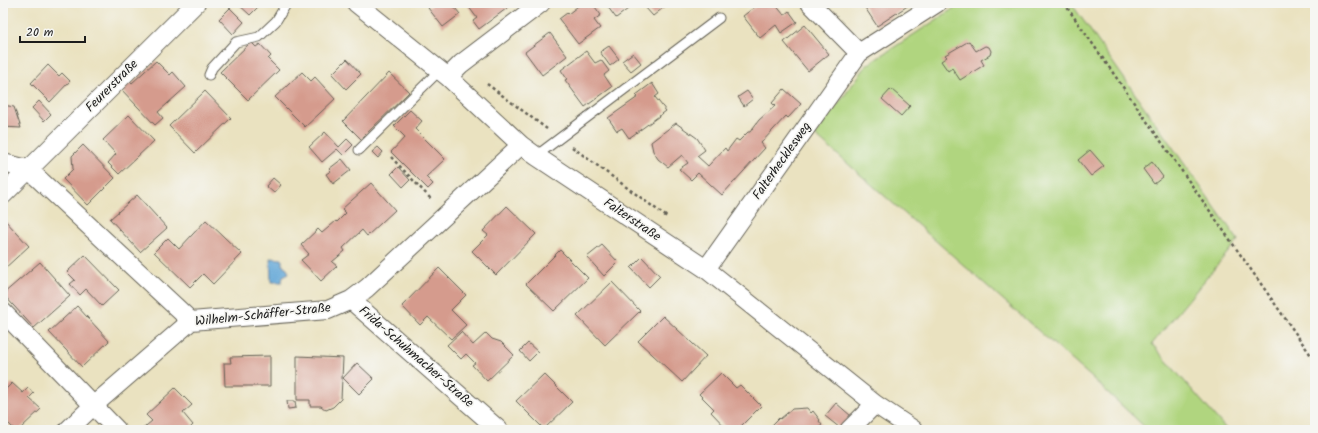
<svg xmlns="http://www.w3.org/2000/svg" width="1318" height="433" font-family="Kalam,sans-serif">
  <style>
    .green { fill: #b0d57f; stroke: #66784e }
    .water { fill: #61a6d7; stroke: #3e617a }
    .building { fill: #d59b8d }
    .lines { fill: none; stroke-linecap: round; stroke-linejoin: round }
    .service-casing { stroke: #646155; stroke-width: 11 }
    .minor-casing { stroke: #646155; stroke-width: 20 }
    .path { stroke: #646155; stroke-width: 2.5; stroke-dasharray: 3 3; stroke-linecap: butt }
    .service { stroke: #fff; stroke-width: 9 }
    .minor { stroke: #fff; stroke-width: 18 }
    .labels { text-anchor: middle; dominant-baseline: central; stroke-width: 3.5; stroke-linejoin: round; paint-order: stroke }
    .street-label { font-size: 13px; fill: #1c1c1c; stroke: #f6f6f2 }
  </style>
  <rect width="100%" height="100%" fill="#f6f6f2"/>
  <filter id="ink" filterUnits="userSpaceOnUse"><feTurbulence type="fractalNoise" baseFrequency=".025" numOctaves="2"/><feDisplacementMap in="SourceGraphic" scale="8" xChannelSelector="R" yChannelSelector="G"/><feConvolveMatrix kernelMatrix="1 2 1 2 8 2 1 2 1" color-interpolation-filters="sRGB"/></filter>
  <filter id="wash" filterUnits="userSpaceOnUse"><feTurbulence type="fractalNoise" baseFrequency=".012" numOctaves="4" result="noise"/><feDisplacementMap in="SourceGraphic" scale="16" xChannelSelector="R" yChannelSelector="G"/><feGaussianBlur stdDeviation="0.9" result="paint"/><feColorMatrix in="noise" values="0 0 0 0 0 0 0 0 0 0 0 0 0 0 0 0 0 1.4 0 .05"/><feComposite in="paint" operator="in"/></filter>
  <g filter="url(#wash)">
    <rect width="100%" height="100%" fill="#eae2c0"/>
    <path class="green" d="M962,3H1071L1238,240L1152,344L1227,430H1148L1090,376L815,135L867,65Z"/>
    <path class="water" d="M270,258L282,259V265L286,267L289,273L283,276L282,282H271Z"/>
    <g id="blocks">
      <path class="building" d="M237,3H262L250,15Z
        M435,3H451L460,14L443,27L428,8Z
        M471,3H514L479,29L473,21L477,18L468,6Z
        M582,3H592L601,15L594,20L600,28L578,44L559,19L567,13L568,14Z
        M605,3H636L616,18Z
        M650,3H667L668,4L653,16L645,7Z
        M760,3H774L784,15L789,11L797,22L781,33L776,25L760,38L743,16Z
        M862,3H912L877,26Z
        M230,8L244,22L233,34L219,19Z
        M805,25L829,54L808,71L784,42Z
        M550,33L567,56L542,75L525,52Z
        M969,41L976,51L985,46L989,47L991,51L990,55L981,60L984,65L960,80L952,68L948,71L941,61L947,57L945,55Z
        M251,42L256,47L260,44L271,56L268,59L279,70L248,100L220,72Z
        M609,46L619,59L610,66L600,52Z
        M586,51L595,63L601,60L609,71L604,75L612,87L585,107L565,80L567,79L561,70Z
        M633,53L641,63L631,71L622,61Z
        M347,59L361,74L346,89L332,74Z
        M156,61L170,75L173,72L186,87L158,112L163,118L155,125L120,88L129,80L132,83Z
        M48,65L59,76L62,73L70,81L50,102L31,83Z
        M302,72L311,81L315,77L335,99L305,127L275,97Z
        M389,73L409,92L361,139L343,121Z
        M652,83L659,94L655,97L666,111L629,138L622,128L617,131L608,118L638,97L636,95Z
        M784,89L801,104L788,118L786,116L761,143L765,148L722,195L698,173L691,180L679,169L688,163L682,155L668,167L658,159L653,151L651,142L676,123L697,138L705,150L697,156L708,166L725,148L727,151L736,139L739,141L748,132H750L759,120L775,106L772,103Z
        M891,89L910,106L901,116L882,99Z
        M205,91L231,118L195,153L169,126Z
        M747,91L753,99L744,106L738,97Z
        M39,101L51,114L44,121L32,108Z
        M3,105L14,107L21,128L3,127Z
        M410,110L422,121L415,129L445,159L426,177L433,184L428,189L391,152L405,137L394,126Z
        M129,115L154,141L119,174L108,163L116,154L103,140Z
        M325,132L339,147L347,139L353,145L343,155L337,149L322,162L309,147Z
        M83,145L115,178L88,205L63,179L73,169L72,156Z
        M378,147L383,152L378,158L372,152Z
        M1090,150L1104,166L1091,176L1078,160Z
        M342,159L351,170L333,184L326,174L331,171L329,169Z
        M1152,162L1163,177L1154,184L1143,169Z
        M398,167L410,180L403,187L391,174Z
        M273,178L281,185L274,193L266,186Z
        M371,183L395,210L367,236L362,230L343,248L345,251L332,262L337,266L321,281L301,260L309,254L301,245L318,229L322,233L336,221L337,222L346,213L342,209Z
        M137,195L167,228L140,252L110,219Z
        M507,206L536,234L496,275L472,251L488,235L483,231Z
        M3,218L29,246L3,270Z
        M206,220L242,254L213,284L203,274L190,287L154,252L168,238L179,249Z
        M602,245L618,262L604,276L587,257Z
        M560,250L588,278L554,311L526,284Z
        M85,255L119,290L102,306L86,289L80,295L70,284L75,280L67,272Z
        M642,257L660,276L649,287L631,268Z
        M40,262L70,296L34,328L3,294Z
        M439,268L466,295L451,310L466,325L451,339L428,317L420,325L402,306Z
        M612,282L640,311L605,345L577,316Z
        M77,306L109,341L82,367L49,332Z
        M663,316L706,356L682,382L638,341Z
        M461,332L473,345L486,333L492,339L501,342L514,355L487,381L472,365L475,363L466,354L461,359L447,345Z
        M528,343L538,352L529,361L520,351Z
        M270,356V386H225L224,363H231L230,357Z
        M297,356L343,358L341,399L333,407L326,410L321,406H310V400H297Z
        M357,363L374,379L359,394L343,378Z
        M721,373L736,388L740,385L761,406L737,430H728L711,412L714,409L699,394Z
        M544,374L572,402L544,429L516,401Z
        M12,383L23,393L28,388L34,393L29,398L41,409L19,430H15L3,418V392Z
        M175,388L192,405L183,413L193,425L188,430H141L152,421L146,415Z
        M287,401H295L296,408L288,409Z
        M836,403L851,416L840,428L825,416Z
        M807,408L811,413L813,411L820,420L819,421L822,425L816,430H767L779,418L780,419L792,409Z"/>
    </g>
  </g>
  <g filter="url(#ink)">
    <use href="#blocks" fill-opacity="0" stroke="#646155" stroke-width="1"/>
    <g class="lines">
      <g class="service-casing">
        <path id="service" d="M209,75L212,68L236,42L259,37L276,21L287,3
          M359,150L439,71
          M536,156L719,18"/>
      </g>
      <g class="minor-casing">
        <path id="minor" d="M356,3L448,77L521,145L536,156L706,269L875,404L914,430
          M810,3L859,53
          M448,77L461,64L541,3
          M3,163L28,169L191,321
          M3,195L196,3
          M706,269L859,53L937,3
          M351,300L499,430
          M3,312L117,430
          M68,430L94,405L191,321L328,310L351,300L367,288L521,145
          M849,430L875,404"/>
      </g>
      <path class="path" d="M1064,3L1315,361
        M487,84L547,129
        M572,147L667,217
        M391,157L432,200"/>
      <use href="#service" class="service"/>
      <use href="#minor" class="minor"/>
    </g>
  </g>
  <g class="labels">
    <g class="street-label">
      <text transform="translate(112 86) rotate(-45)">Feurerstraße</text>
      <text transform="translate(782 161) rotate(-55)">Falterhecklesweg</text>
      <text transform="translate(632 220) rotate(34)">Falterstraße</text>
      <text transform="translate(263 315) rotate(-6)">Wilhelm-Schäffer-Straße</text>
      <text transform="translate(416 357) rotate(41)">Frida-Schuhmacher-Straße</text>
    </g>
  </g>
  <rect width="1318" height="433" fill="none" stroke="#f6f6f2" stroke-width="16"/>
  <path d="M20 36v6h65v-6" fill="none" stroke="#1c1c1c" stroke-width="2"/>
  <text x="26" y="36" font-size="12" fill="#1c1c1c" stroke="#f6f6f2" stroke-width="3" paint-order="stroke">20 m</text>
</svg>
